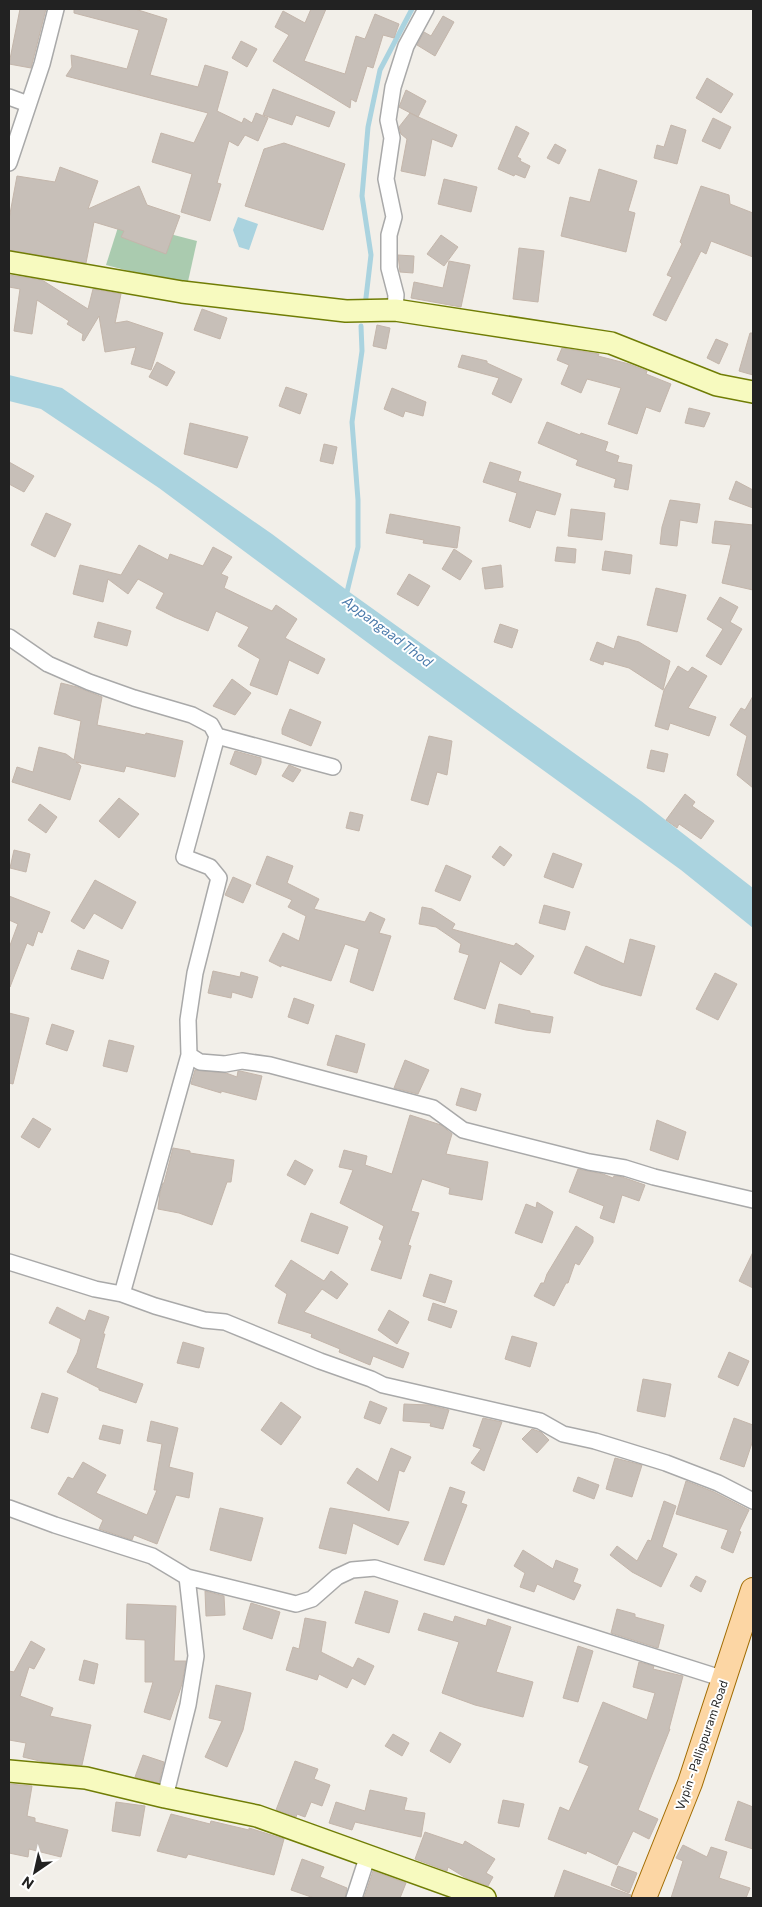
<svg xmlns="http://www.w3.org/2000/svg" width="762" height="1907" font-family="Commissioner,sans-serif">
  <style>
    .cemetery { fill: #aacbaf }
    .water { fill: #aad3df }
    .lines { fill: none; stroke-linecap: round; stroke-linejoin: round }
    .stream { stroke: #aad3df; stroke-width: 5 }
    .building { fill: #c7bfb8; stroke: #c4b6ab }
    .street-casing { stroke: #a9a9a9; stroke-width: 18 }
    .secondary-casing { stroke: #707d05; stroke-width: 24 }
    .primary-casing { stroke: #a06b00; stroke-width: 26 }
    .street { stroke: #fff; stroke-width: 15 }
    .secondary { stroke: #f7fabf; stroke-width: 21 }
    .primary { stroke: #fcd6a4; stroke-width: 24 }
    .labels { text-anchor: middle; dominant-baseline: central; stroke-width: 4; stroke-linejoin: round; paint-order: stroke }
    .street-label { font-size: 12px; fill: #222; stroke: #fff }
    .water-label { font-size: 14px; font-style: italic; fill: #4a7aab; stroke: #fff }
  </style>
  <rect width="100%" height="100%" fill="#f2efe9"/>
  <path class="cemetery" d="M120,221L197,241L187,286L106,265Z"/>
  <path class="water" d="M238,217L258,224L249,250L239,247L233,230Z
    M9,375L62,388L272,534L348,591L641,801L753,888V928L681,870L391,660L159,488L41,409L9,401Z"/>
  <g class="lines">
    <path class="stream" d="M365,306L371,255L362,196L368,127L380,70L412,9
      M346,596L358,547V500L352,422L362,351L361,326"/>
  </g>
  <path class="building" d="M20,9H46L31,68L9,64Z
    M74,9H135L167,19L150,75L198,87L205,65L228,72L217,111L242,123L244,118L252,123L256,113L268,118L258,141L245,135L238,146L229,141L217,183L221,184L210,221L181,212L192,174L152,162L161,133L194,143L208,113L66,76L72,67L71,55L127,69L139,30L74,13Z
    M311,9H326L304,61L345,74L356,36L365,39L375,14L399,24L394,38L383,35L373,68L367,66L356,102L351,99L350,108L273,61L289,35L275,27L283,11L305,23Z
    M443,16L454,22L435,56L417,45L424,32L431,36Z
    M241,41L257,49L247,67L232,58Z
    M707,78L733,94L721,113L696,98Z
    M273,89L335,112L329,127L296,115L292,125L263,115Z
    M406,90L426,101L418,117L399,107Z
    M410,113L457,135L452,147L432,139L425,176L401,171L407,139L401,134L399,127Z
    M713,118L731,127L720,149L702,141Z
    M671,125L686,130L677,164L654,158L657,145L664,147Z
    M516,126L529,133L517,157L521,159L520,161L530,166L525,178L515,174L514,176L498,169Z
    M284,143L345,164L323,230L245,206L264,149Z
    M555,144L566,150L559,164L547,158Z
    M60,167L98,181L88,209L139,186L147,205L180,216L166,254L121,237L124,231L94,222L86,263L9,250V219L17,176L55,182Z
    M599,169L637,181L628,211L635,213L626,252L561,236L570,197L590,202Z
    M444,179L477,187L471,212L438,204Z
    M701,186L729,195L730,204L753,213V257L711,241L706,254L701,251L666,321L653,315L672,277L667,275L682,244L680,242Z
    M441,235L458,247L444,266L427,254Z
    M519,248L544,251L538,302L513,299Z
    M398,255L414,256L413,273L400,272Z
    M449,261L470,265L461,307L411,298L414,282L443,288Z
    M9,275L42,280L88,309L93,289L121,294L115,323L127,321L163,333L151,370L131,364L136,347L105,352L99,316L84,341L82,340L83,334L67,324L69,321L37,300L32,334L14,331L20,289L9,287Z
    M202,309L227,318L220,339L194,330Z
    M377,325L390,328L386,349L373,346Z
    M750,333H753V375L739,371Z
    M716,339L728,344L719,364L707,358Z
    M562,348L599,354L598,356L629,364L647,371L646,374L671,384L660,412L646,407L637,434L608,424L621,388L587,379L581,393L561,384L569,365L557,360Z
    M462,355L487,361V363L522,379L511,403L492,394L499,378L458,367Z
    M157,362L175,372L167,386L149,377Z
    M286,387L307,394L300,414L279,406Z
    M392,388L426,402L423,416L405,411L403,417L384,409Z
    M689,408L710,413L704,427L685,423Z
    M547,422L580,435L581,433L608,442L605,451L619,456L617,462L632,465L628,490L614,487L616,479L576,465L578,460L538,443Z
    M190,423L248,437L237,468L184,454Z
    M324,444L337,447L333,464L320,461Z
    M9,462L34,476L24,492L9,484Z
    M490,462L521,472L518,481L561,494L555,515L536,510L530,528L509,521L517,493L483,482Z
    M736,481L753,490V508L729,499Z
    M670,500L700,504L697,523L680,520L677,546L660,544L662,527Z
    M571,509L605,513L602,540L568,536Z
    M46,513L71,524L55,557L31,545Z
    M390,514L460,527L457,548L423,543L424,540L386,533Z
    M715,521L753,525V590L722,583L731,545L712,543Z
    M139,545L168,560L170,554L203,566L213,547L232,557L221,574L228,577L224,588L272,611L276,605L297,619L285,638L325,659L318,674L289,660L277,695L250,685L260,659L238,646L249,627L216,611L208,631L174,617L156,608L164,593L138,579L128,594L108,579L103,602L73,594L80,565L121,575Z
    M557,547L576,549L575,563L555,561Z
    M454,549L472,561L460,580L442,569Z
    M605,551L632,555L630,574L602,570Z
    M501,565L503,587L485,589L482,568Z
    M409,574L430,586L418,606L397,594Z
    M656,588L686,595L677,632L647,625Z
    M720,597L738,607L730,622L742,629L721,665L706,656L723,629L707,619Z
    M98,622L131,631L127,646L94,637Z
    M500,624L518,630L512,648L494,642Z
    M618,636L639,642L670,661L663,690L629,668L604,661L603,665L590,660L597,642L614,649Z
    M678,666L688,672L692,667L707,676L688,708L716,717L709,736L670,723L668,730L655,726L664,690Z
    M232,679L251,693L235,715L213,706Z
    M61,683L77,687L102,697L97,725L145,735L146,733L183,741L175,777L126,766L124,772L76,762L81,766L70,800L12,782L17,767L33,772L39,747L66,754L74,760L81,721L54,714Z
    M753,696V788L737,775L747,736L730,725L741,708L745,710Z
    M290,709L321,722L311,746L282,734V729Z
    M429,736L452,741L447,775L437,772L428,805L411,800Z
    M651,750L668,754L664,772L647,768Z
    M235,751L261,758V763L256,775L230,764Z
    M289,765L301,770L293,782L282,776Z
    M685,794L695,802L692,806L714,821L701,839L679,824L677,828L666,820Z
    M119,798L139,814L119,838L99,821Z
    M40,804L57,817L46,833L28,820Z
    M350,812L363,815L359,831L346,828Z
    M500,846L512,855L504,866L492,857Z
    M14,850L30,854L26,872L10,868Z
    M553,853L582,864L573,888L544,877Z
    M267,856L293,866L287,883L319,899L314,909L365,922L370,912L385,919L379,933L391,936L373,991L350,982L359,949L345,944L331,981L281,965V967L269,961L283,933L299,941L306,916L288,907L292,900L256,884Z
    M446,865L471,876L460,901L435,891Z
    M233,877L251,885L243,903L225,895Z
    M95,880L136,902L122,929L94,913L84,929L71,921Z
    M9,896L50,912L42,933L38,931L33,946L27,943L10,987L9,948L18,924L9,920Z
    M544,905L570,912L565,930L539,923Z
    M422,907L432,909L455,924L452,929L514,946L516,943L534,956L521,975L500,961L485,1009L454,999L469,955L459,952L461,944L436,927L419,924Z
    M630,939L655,946L641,996L601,985L574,973L586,946L624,964Z
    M78,950L109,961L103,979L71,969Z
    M213,971L240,977L241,972L258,977L252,998L232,992L231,998L208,993Z
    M715,973L737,984L718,1020L696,1009Z
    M294,998L314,1005L308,1024L288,1017Z
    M499,1004L530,1011V1013L553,1017L550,1033L526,1030L495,1023Z
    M9,1013L29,1018L13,1084L9,1083Z
    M52,1024L74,1031L67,1051L46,1044Z
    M336,1035L365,1044L357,1073L327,1065Z
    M109,1040L134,1046L127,1072L103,1066Z
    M405,1060L429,1070L418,1094L394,1088Z
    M195,1070L226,1073L237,1077L238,1071H240L262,1076L256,1100L221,1091V1093L191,1084Z
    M461,1088L481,1094L476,1111L456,1105Z
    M410,1115L441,1125L452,1134L446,1154L488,1162L482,1200L449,1194L450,1188L422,1179L411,1211L419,1213L408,1245L411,1246L401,1279L371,1270L382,1241L379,1239L384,1226L340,1203L353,1170L339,1167L344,1150L367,1156L365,1165L392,1174Z
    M33,1118L51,1129L39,1148L21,1137Z
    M657,1120L686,1132L678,1160L650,1150Z
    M173,1148L190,1151V1153L234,1160L231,1182H227L212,1225L179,1213L158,1209L160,1192L163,1183H164Z
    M295,1160L313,1170L305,1185L287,1175Z
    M578,1169L603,1174L613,1178L614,1176H619L645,1185L639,1201L622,1195L614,1223L600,1218L604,1206L569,1192Z
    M537,1202L553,1212L542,1243L515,1233L526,1204L536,1208Z
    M311,1213L348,1227L338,1254L301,1241Z
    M576,1226L593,1237V1242L579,1265L575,1263L568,1283H566L554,1306L534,1296L541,1283H544L547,1274Z
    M753,1252V1288L739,1281Z
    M291,1260L324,1281L331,1271L348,1284L337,1299L322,1289L304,1312L409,1353L403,1368L373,1356L370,1365L339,1352L340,1349L311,1337L312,1334L278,1323L287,1294L275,1286Z
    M430,1274L452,1281L445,1303L423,1296Z
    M433,1303L457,1311L451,1328L428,1320Z
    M57,1307L85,1321L89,1310L109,1317L103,1334H105L96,1368L143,1384L136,1403L99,1390V1388L67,1372L77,1353L81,1339L49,1323Z
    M389,1310L409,1322L397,1344L378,1330Z
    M512,1336L537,1343L530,1367L505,1359Z
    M183,1342L204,1348L199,1368L177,1363Z
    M729,1352L749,1361L738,1386L718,1377Z
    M643,1379L671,1384L665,1417L637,1411Z
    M42,1393L58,1398L48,1433L31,1428Z
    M370,1401L387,1408L380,1424L364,1418Z
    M281,1402L301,1417L281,1445L261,1430Z
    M404,1404L429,1405L449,1410L443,1429L430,1426L431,1423L403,1421Z
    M483,1418L502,1422L484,1471L471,1463L481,1449L473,1446Z
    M734,1418L753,1425V1440L744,1467L720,1459Z
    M151,1421L178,1428L169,1467L193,1473L189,1498L176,1495L157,1544L134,1535L132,1540L99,1529L103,1520L58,1494L68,1477L73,1479L83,1462L106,1475L96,1493L147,1515L157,1490H154L162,1444L147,1441Z
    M103,1425L123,1430L120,1444L99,1439Z
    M532,1429L541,1432L549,1440L537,1453L522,1439Z
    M391,1448L411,1457L404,1472L399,1470L389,1511L347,1483L357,1468L378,1482Z
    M615,1458L642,1465L632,1497L606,1489Z
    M578,1477L599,1485L594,1499L573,1491Z
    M686,1481L714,1492L749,1510L739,1531L741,1532L733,1553L721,1548L728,1530L676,1514Z
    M450,1487L465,1492L461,1503L467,1505L444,1565L424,1560Z
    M664,1501L676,1506L662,1547L677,1554L661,1587L632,1572L610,1555L617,1546L637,1561L648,1540L651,1541Z
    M220,1508L263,1518L251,1561L210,1550Z
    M330,1508H331L409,1522L398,1545L353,1523L346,1554L319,1548Z
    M523,1550L553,1569L556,1560L578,1569L573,1582L581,1585L574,1600L537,1584L534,1592L520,1587L525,1573L514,1566Z
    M696,1576L706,1581L701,1592L690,1586Z
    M205,1591L224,1596L225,1615L206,1616Z
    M365,1591L398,1601L389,1633L355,1623Z
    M251,1603L280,1612L272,1639L243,1629Z
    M127,1604L176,1606L174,1661H186L182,1684L170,1720L144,1712L153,1682H145V1640L126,1639Z
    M617,1609L635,1614V1617L664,1625L658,1648L611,1633Z
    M424,1613L453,1622L455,1616L486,1626L488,1619L511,1627L496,1672L533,1682L523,1717L475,1705L442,1693L459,1642L418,1630Z
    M305,1618L326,1622L321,1652L353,1668L358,1658L374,1666L365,1685L352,1678L347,1688L319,1674L317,1680L286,1670L293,1647L299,1649Z
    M31,1641L45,1649L34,1669L29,1667L20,1696L53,1708L50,1716L91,1725L82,1765L44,1762L23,1757L26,1743L9,1740V1671L14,1672Z
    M578,1646L593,1651L578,1702L563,1698Z
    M84,1660L98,1664L94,1684L79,1680Z
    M639,1662L654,1666L653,1669L683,1676L669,1729H670L638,1810L658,1819L649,1839L633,1831L617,1865L587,1851L586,1854L548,1839L560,1807L569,1811L589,1766L579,1762L603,1702L647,1720L655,1693L633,1687Z
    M216,1685L251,1693L243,1730L227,1767L205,1757L222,1721L209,1718Z
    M440,1732L461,1744L450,1763L430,1751Z
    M393,1734L409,1743L402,1756L385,1746Z
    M143,1755L164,1762L159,1783L135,1777Z
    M295,1761L318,1769L314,1779L330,1785L322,1806L311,1802L305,1817L297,1814L296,1817L276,1810Z
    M9,1784L32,1786L27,1816L35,1818V1822L68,1830L61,1857L29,1849L28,1857L9,1853Z
    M370,1790L407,1798L404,1810L425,1813L421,1837L355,1822L352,1830L329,1823L336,1802L365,1811Z
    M503,1800L524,1804L519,1827L498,1823Z
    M738,1801L753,1807V1849L725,1840Z
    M116,1802L145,1806L140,1836L112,1831Z
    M171,1814L210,1824L211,1821L249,1830V1828L284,1839L274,1875L188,1854L186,1858L157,1851Z
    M425,1832L463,1845L465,1841L495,1859L486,1873L493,1877L488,1886L466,1878L448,1867L447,1871L415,1859Z
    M683,1845L707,1857L711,1847L727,1852L719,1878L750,1888L746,1898H671L683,1861L676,1858Z
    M302,1859L324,1867L320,1877L347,1888L345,1898H314L291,1890Z
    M618,1866L637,1873L629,1893L611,1885Z
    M564,1870L631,1895V1898H554Z
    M373,1871L406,1883L400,1898H364Z"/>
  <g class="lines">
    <g class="street-casing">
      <path id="street" d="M9,97L28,104
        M9,163L42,64L56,9
        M395,310L396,295L389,268V235L394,217L386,179L392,138L388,120L393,87L406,46L426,9
        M9,637L48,664L89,682L134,698L192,715L211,725L217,736L184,857L210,867L219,878L195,973L188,1020L189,1055L200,1062L225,1064L242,1061L270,1065L433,1108L463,1130L589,1162L625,1168L654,1177L753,1200
        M217,736L333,767
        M9,1262L95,1289L122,1294L155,1306L204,1320L225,1322L320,1361L371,1379L383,1385L540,1421L563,1434L595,1441L666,1463L718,1483L753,1501
        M122,1294L189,1055
        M9,1508L55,1525L152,1556L187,1577L296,1604L312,1599L337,1577L352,1570L375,1568L724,1679
        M165,1797L188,1705L196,1656L187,1577
        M354,1898L368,1855"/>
    </g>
    <g class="secondary-casing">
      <path id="secondary" d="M9,262L182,292L346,311L395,310L611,343L717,385L753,392
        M9,1771L86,1778L165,1797L257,1816L485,1898"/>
    </g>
    <g class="primary-casing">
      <path id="primary" d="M644,1898L690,1783L753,1590"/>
    </g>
    <use href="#street" class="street"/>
    <use href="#secondary" class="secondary"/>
    <use href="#primary" class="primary"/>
  </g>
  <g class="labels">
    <g class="street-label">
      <text transform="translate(701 1745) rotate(-71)">Vypin - Pallippuram Road</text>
    </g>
    <g class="water-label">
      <text transform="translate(388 631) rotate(37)">Appangaad Thod</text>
    </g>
  </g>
  <rect width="762" height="1907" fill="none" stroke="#222222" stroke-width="20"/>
  <g transform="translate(35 1872) rotate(214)" stroke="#ffffff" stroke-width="4" paint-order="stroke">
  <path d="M0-4L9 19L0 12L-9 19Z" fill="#222222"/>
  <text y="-8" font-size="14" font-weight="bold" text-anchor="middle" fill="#222222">N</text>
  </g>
</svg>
